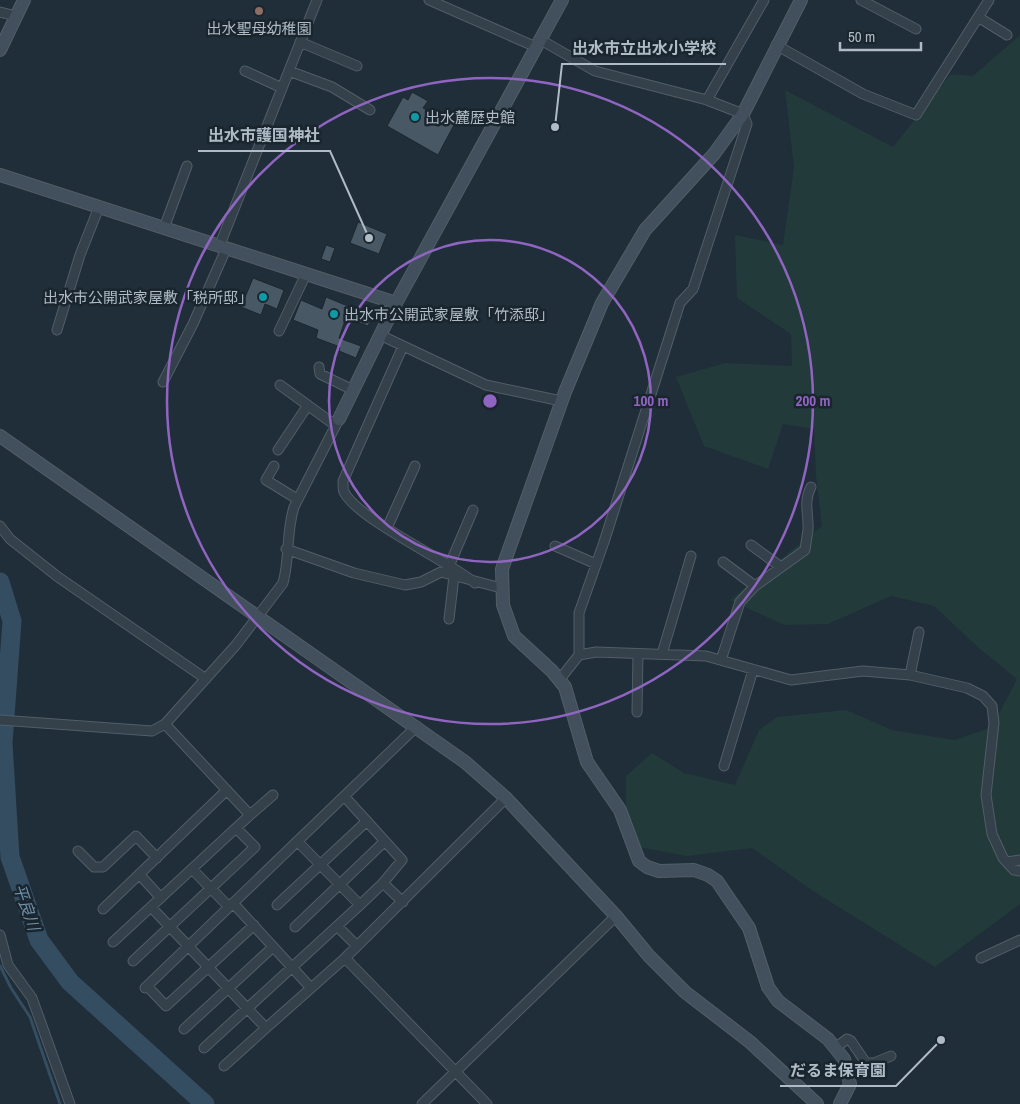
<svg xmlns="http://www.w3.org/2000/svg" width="1020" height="1104" font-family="'Archivo Narrow','Noto Sans JP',sans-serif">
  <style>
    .green { fill: #223a3a }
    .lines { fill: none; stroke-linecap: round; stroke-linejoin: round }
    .stream { stroke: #344d61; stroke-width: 3 }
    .river { stroke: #344d61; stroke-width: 19 }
    .building { fill: #485965; stroke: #1c2730 }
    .street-casing { stroke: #525e67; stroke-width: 11 }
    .secondary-casing { stroke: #525e67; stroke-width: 14 }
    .street { stroke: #34404a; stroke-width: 9 }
    .secondary { stroke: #42505d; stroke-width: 12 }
    .ring { fill: none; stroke: #9065c2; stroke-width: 2.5 }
    .education-dot { fill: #8d6e63; stroke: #1a252e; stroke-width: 2 }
    .culture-dot { fill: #0f9aa8; stroke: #1a252e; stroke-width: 2 }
    .labels { text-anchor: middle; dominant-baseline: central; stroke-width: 5; stroke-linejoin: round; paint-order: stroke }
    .poi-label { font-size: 15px; fill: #afbbc6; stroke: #1a252e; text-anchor: start }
    .water-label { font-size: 16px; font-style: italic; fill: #6f90aa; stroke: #1a252e }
    .centre { fill: #9065c2; stroke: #1a252e; stroke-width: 2.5 }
    .ring-label { font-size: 15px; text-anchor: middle; font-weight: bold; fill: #9065c2; stroke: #1a252e; stroke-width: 5; stroke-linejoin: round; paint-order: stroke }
    .leader { fill: none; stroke: #afbbc6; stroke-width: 2 }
    .callout-dot { fill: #afbbc6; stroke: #1a252e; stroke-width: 2 }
    .callout-label { font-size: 16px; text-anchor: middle; font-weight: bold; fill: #afbbc6; stroke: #1a252e; stroke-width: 5; stroke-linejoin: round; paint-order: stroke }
  </style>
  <rect width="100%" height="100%" fill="#202e39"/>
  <path class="green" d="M1020,35V904L935,967L813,891L752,848L687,856L638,847L626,804V776L652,753L684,773L735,785L759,730L777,717L846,710L892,730L955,740L992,727L1017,679L980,649L934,606L891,596L828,624L784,625L730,600L822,526L816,476L814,429L783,424L768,469L704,446L676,377L725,363L792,366L791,334L737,298L735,235L783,245L794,167L785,90L893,147L951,74L973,76Z"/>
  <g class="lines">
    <path class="stream" d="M0,966L11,988L30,1017L60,1104"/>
    <path class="river" d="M0,582L12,621L3,743L10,857L39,940L70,982L205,1104"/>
  </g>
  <path class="building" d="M412,92L428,101L423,108L454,125L438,155L387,126L403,97L408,100Z
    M358,222L387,234L379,254L350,243Z
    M326,245L335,248L330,262L321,259Z
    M253,278L284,290L277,309L265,304L261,315L241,307Z
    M326,297L372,316L368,326L346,318L339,338L361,346L356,358L339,351L340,347L316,338L318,330L293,320L301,300L322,309Z"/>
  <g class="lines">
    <g class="street-casing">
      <path id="street" d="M429,0L536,47
        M861,0L916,29
        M0,12L16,16
        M978,17L1007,35
        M541,40L595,71L707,100L743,114L747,124L693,289L680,303L604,542L579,613V655L560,679
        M300,42L357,66
        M776,45L863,94L916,115L989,0
        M245,71L282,88
        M289,71L332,87L370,110
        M707,100L764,0
        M164,228L187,166
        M219,247L317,0
        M57,330L80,255L99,207
        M279,331L306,274
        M380,335L486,385L561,401
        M403,346L343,481C343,484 343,490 344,492C359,520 445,559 475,583
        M319,367L320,374L353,390
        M163,382L193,324L226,249
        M280,385L335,425
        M278,450L308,405
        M274,466L266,480L297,499
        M0,526L10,539L58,577L206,679
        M387,528L415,466
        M751,545L781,567
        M555,546L596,564
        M286,549L354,573L405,585L421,582L441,572L501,588
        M723,562L755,586
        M450,564L473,510
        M449,619L454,576
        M662,654L691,556
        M579,655L596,652L706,656L791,680L863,671L910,675L967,688L983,696L992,706L994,723L986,795L992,834L1003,858L1014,870L1020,871
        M721,660L740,602L755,586L805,550C806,543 807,536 808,530C809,514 803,502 811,487
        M910,675L919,632
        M637,712L638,654
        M0,720L152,731L165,724L236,645L283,583C290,558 286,532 294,507L339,419
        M724,766L753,670
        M344,796L402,860L383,883
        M250,815L273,795
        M78,851L94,867H103L136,836L157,858
        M1007,862L1020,860
        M192,869L229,907
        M139,874L161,898
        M233,903L311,988
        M277,905L367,821
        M360,905L383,883L403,902
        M151,907L266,1028L345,958
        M103,909L227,790
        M337,926L357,946
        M295,927L385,841
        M0,935L8,965L32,998L70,1104
        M113,942L250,815L165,724
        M981,958L1020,940
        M133,961L255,847L236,828
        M147,986L166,1006L254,925
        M145,988L417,726
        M184,1029L273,947
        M204,1048L360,905L297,841
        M835,1048L847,1039L851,1041L866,1063H874L891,1056
        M224,1066L266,1028
        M422,1104L616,916
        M487,1104L345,958L506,798"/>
    </g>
    <g class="secondary-casing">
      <path id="secondary" d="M801,0L743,114L714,154L645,230L602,303L565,392L502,569L503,605L514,636L552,671L565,687L587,762L620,810L639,861L647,867L659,871L694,870L708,875L717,881L749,928L768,987L778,1001L828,1039L844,1059L850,1084L840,1104
        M0,50L24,0
        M0,175L396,303
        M339,419L396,303L562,0
        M0,436L465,762L506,798L616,916L649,956L685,992L750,1042L817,1104"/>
    </g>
    <use href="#street" class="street"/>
    <use href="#secondary" class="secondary"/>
  </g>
  <g class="ring">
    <circle cx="490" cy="401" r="161"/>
    <circle cx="490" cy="401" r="323"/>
  </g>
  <circle class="education-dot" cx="259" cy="11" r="5"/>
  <g class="culture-dot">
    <circle cx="415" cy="117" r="5"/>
    <circle cx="263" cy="297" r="5"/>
    <circle cx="334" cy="314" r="5"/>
  </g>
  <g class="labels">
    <g class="poi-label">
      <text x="259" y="28" text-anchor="middle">出水聖母幼稚園</text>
      <text x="425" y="117">出水麓歴史館</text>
      <text x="253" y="297" text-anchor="end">出水市公開武家屋敷「税所邸」</text>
      <text x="344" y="314">出水市公開武家屋敷「竹添邸」</text>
    </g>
    <g class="water-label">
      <text transform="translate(27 907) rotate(71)">平良川</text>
    </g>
  </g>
  <circle cx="490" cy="401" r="8" class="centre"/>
  <g class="ring-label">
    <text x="651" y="406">100 m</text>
    <text x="813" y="406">200 m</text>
  </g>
  <path class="leader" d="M555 127L562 64H726M369 238L330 151H198M941 1040L896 1086H780"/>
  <g class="callout-dot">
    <circle cx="555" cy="127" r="5"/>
    <circle cx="369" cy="238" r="5"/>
    <circle cx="941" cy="1040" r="5"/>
  </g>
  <g class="callout-label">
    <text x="644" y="54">出水市立出水小学校</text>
    <text x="264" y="141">出水市護国神社</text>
    <text x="838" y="1076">だるま保育園</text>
  </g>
  <path d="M840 42v8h81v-8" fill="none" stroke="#afbbc6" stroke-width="2.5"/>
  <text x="848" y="42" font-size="15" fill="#afbbc6" stroke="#1a252e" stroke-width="4" paint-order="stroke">50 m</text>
</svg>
